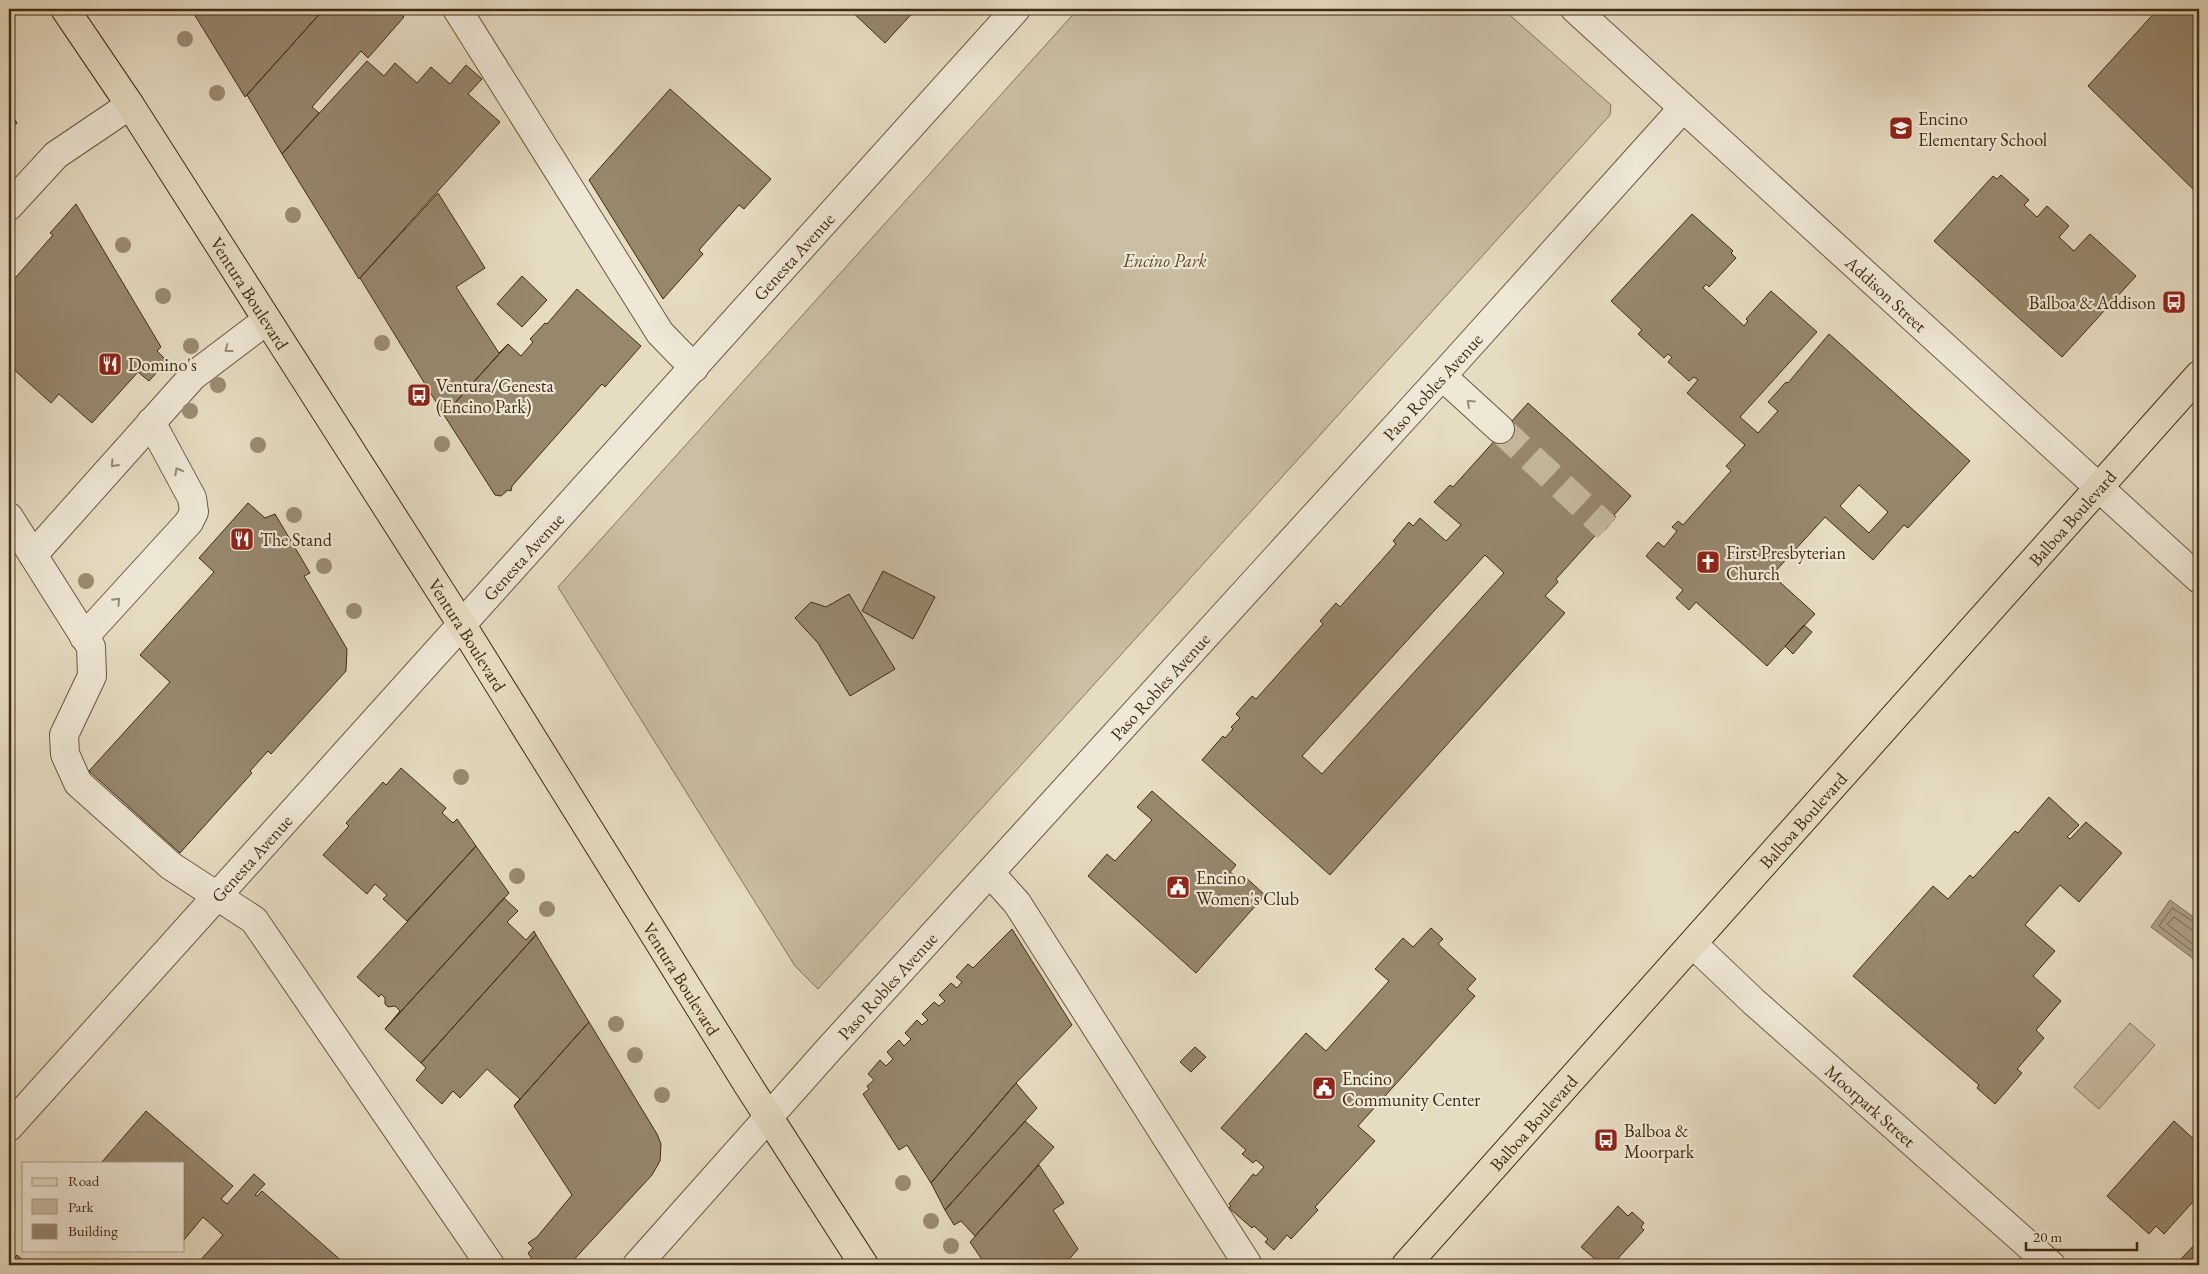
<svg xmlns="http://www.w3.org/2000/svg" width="2208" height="1274" font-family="'EB Garamond',serif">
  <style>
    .green { fill: #cabea4; stroke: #86745a }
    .water { fill: #aea086; stroke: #837157 }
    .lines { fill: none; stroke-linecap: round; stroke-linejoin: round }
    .shore { stroke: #78664c; stroke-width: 1 }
    .building { fill: #97876d; stroke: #422b11; fill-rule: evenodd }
    .minor-tunnel { stroke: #c5b99f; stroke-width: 28; stroke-dasharray: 28 14; stroke-linecap: butt }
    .minor-casing { stroke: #6b573d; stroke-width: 30 }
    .major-casing { stroke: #422b11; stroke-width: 30 }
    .minor { stroke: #efe8d7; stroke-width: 28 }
    .major { stroke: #e6dcc2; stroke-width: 28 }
    .tree { fill: #9b8b71 }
    .oneway { stroke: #988a74 }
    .labels { text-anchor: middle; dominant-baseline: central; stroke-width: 4.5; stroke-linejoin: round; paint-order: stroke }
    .poi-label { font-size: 18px; fill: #422b11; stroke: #efe8d7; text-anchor: start }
    .street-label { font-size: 18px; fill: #422b11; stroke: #efe8d7 }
    .park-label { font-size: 18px; font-style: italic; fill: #5d482e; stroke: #efe8d7 }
  </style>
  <rect width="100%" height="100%" fill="#e6dcc2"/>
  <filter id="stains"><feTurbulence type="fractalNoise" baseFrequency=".004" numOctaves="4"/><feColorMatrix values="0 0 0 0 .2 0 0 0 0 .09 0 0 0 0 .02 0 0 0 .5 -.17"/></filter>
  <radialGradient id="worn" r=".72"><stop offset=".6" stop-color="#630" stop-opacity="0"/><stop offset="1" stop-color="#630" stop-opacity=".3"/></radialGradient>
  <path class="green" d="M1078,9H1503L1611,105L1610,115L818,989L795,966L558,587Z
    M2130,1023L2155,1045L2099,1109L2074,1087Z"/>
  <path class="water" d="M2170,900L2199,921V963L2151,927Z"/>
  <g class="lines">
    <path class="shore" d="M2199,925L2172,908L2159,926L2199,956
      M2199,931L2192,930L2174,917L2167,924L2199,949"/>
  </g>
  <path class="building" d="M177,9H192L182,15Z
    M191,9H324L245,97Z
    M324,9H395L404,17L368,58L361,51L312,107L319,113L282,154L247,95Z
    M849,9H916L885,43Z
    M2158,9H2199V189L2196,192L2088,86Z
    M367,61L384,76L395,63L417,83L431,67L450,84L466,65L482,79L468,94L500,122L359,279L282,154Z
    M670,89L771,179L744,209L739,205L699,250L703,254L663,299L589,180Z
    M9,111L17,123L9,132Z
    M2001,175L2029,200L2024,205L2037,217L2047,206L2069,226L2059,237L2074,251L2090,234L2136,276L2062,357L1934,241L1993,176L1997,179Z
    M438,193L485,268L456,287L499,353L508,344L444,415L360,278Z
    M76,204L161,347L157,351L167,361L149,381L138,372L92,423L59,394L51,403L9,365V285L53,235L50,233Z
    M1692,214L1733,251L1731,253L1736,258L1709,287L1706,284L1703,288L1744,326L1748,321L1746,319L1771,291L1817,332L1740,417L1758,433L1778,411L1768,402L1786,382L1788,383L1829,334L1970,461L1908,528L1904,525L1873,560L1825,517L1772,575L1815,614L1767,666L1696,602L1689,610L1676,598L1683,590L1646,556L1658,542L1664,547L1677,531L1672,527L1678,521L1683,525L1731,471L1726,466L1745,445L1687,393L1698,380L1694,377L1689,381L1668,362L1672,357L1668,354L1664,358L1638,334L1642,330L1611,301ZM1859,485L1888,512L1869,533L1840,506Z
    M522,276L547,300L522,327L497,304Z
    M577,289L641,346L605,387L602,384L512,486L511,491L508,490L501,496L495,495L444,415L508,344L521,356L533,342L530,339L545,323L547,324Z
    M1528,403L1631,496L1614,515L1616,517L1605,530L1602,528L1556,579L1558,582L1545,596L1565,613L1330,875L1202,760L1223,736L1225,738L1233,729L1231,727L1240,718L1236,714L1252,696L1256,699L1323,624L1320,621L1336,603L1340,607L1396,544L1393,541L1409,522L1413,526L1420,518L1446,541L1461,525L1434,502L1450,485L1453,487L1497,438L1494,435L1509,418L1512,421ZM1485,555L1504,573L1322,774L1302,756Z
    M248,503L265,518L275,514L310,573L304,576L347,649L346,671L271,754L268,751L250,771L252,773L180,853L89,771L170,682L140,655L214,572L199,558Z
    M883,571L935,597L913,639L862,611Z
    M849,594L895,669L850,696L818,643L795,618L811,602L826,607Z
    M1804,625L1812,632L1793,654L1785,646Z
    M401,768L446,808L442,813L453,823L457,819L476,846L407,921L383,899L387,895L375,884L367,894L323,855L349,826L346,823L383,782L386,785Z
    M1152,791L1236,865L1230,872L1239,879L1243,875L1265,895L1196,973L1088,876L1107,854L1115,861L1152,820L1137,807Z
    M2049,797L2079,825L2067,837L2070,839L2086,822L2122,853L2079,902L2060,885L2025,925L2055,951L2033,976L2061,1001L2036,1030L2044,1038L2017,1069L2022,1073L1995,1104L1977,1088L1979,1085L1853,976L1933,886L1948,899L1970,875L1973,878L2015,831L2018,833Z
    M476,846L509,893L385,1029L400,1011L395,1006L388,1007L385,1004V998L381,994L379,997L357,977Z
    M504,898L518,911L507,922L526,940L534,931L536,935L421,1063L385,1029Z
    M1431,928L1443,939L1438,944L1476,979L1467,989L1475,996L1358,1126L1375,1141L1315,1207L1318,1210L1291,1239L1287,1235L1274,1250L1265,1242L1268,1239L1254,1226L1252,1228L1229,1208L1231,1206L1229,1204L1253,1174L1256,1176L1264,1167L1256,1160L1253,1163L1242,1154L1246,1150L1221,1128L1306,1033L1326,1051L1389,981L1375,969L1403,938L1413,947Z
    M1012,929L1072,1025L1016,1083L931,1183L907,1145L899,1150L863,1094L869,1089L867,1086L874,1080L868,1074L880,1060L886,1066L893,1059L887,1052L899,1040L904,1046L911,1039L905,1033L917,1020L922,1025L928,1020L922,1014L934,1002L939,1006L945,1001L939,995L951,983L957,988L962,982L956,977L968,964L973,968Z
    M536,935L589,1022L514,1106L520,1099L487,1069L460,1098L453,1091L442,1104L416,1080L426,1068L421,1063Z
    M589,1022L657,1134L661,1144L660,1161L652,1175L569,1265H536L528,1253L533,1248L528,1243L537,1237L572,1195L514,1106Z
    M1195,1047L1206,1057L1191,1072L1180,1062Z
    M1016,1083L1037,1108L945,1210L931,1183Z
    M146,1111L233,1186L221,1199L227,1204L254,1174L265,1184L255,1195L257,1196L262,1191L344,1263L342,1265H196L223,1235L203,1217L184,1240V1163H101Z
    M1025,1121L1054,1147L975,1236L961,1221L954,1225L945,1210Z
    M2174,1121L2199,1144V1195L2164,1234L2156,1226L2149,1234L2107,1196Z
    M1039,1165L1064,1203L1053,1210L1078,1249L1064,1265H977L983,1261L970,1242Z
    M1618,1206L1628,1216L1632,1212L1644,1223L1641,1227L1644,1230L1612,1265H1602L1581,1247Z
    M2199,1240V1265H2183L2179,1261Z
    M17,1255L28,1265H9Z"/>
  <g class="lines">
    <path class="minor-tunnel" d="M1500,429L1607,528"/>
    <g class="minor-casing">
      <g id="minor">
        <path d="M457,9L660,333L694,368"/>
        <path id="s1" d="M1575,9L2199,579"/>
        <path d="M9,206L56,155L130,105"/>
        <path d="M1442,376L1500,429"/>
        <path d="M9,517L91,647L92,676L64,735L65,754L78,783L171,866L254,920L490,1265"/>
        <path d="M33,555L193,376L267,320"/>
        <path d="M84,637L189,522L194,512L192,498L151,422"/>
        <path d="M991,874L1017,903L1248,1265"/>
        <path id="s2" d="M1693,944L1754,1002L2051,1265"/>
        <path id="s3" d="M9,1127L1016,9"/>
        <path id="s4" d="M637,1265L830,1048L1442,376L1683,108"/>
      </g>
    </g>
    <g class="major-casing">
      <g id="major">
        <path id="s5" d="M65,9L130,105L462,625L748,1085L864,1265"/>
        <path id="s6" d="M1406,1265L2199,375"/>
      </g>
    </g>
    <use href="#minor" class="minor"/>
    <use href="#major" class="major"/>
  </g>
  <g class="tree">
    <circle cx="185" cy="39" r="8"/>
    <circle cx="217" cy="93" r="8"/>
    <circle cx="293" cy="215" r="8"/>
    <circle cx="123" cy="245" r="8"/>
    <circle cx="163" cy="296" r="8"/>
    <circle cx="382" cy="343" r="8"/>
    <circle cx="191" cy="346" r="8"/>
    <circle cx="218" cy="385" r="8"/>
    <circle cx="190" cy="411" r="8"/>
    <circle cx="442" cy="444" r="8"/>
    <circle cx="258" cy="445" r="8"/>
    <circle cx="294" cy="515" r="8"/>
    <circle cx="324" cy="566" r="8"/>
    <circle cx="86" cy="581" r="8"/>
    <circle cx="354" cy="611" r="8"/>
    <circle cx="461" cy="777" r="8"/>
    <circle cx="517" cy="876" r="8"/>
    <circle cx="547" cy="909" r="8"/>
    <circle cx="616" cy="1024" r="8"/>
    <circle cx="635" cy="1055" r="8"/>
    <circle cx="662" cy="1095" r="8"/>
    <circle cx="903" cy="1183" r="8"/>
    <circle cx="931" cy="1221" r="8"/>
    <circle cx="951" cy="1246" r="8"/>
  </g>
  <defs><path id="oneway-chevron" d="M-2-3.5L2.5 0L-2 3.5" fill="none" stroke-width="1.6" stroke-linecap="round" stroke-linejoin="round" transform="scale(1.25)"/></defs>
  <g class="oneway">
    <use href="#oneway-chevron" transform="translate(228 349) rotate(143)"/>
    <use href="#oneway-chevron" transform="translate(1470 403) rotate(-137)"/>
    <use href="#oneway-chevron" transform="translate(114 464) rotate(132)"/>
    <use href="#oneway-chevron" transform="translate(178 471) rotate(-118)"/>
    <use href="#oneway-chevron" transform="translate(117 601) rotate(-47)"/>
  </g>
  <defs>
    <g id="school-square" transform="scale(1.25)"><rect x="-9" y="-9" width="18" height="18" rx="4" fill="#8f2418" stroke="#efe8d7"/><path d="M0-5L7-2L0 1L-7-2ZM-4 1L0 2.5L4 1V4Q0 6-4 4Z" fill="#fff"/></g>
    <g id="bus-square" transform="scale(1.25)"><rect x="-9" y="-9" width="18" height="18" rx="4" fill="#8f2418" stroke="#efe8d7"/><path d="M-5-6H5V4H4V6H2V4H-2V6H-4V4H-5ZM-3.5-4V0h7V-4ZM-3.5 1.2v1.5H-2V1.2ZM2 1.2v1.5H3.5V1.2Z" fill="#fff"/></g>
    <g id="restaurant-square" transform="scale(1.25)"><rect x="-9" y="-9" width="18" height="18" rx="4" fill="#8f2418" stroke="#efe8d7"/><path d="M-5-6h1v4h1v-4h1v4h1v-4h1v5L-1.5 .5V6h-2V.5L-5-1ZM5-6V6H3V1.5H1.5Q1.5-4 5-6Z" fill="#fff"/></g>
    <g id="church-square" transform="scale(1.25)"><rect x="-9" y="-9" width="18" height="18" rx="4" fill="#8f2418" stroke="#efe8d7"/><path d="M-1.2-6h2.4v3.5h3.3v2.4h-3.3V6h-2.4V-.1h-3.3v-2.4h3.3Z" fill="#fff"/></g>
    <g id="civic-square" transform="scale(1.25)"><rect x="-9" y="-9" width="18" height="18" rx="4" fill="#8f2418" stroke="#efe8d7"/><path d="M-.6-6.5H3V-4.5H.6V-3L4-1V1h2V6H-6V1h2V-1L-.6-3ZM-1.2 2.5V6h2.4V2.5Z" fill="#fff"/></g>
  </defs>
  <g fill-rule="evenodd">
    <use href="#school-square" x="1901" y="128"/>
    <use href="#bus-square" x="2174" y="302"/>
    <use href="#restaurant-square" x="110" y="364"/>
    <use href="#bus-square" x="419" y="395"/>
    <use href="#restaurant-square" x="242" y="539"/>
    <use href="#church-square" x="1708" y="562"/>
    <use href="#civic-square" x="1178" y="887"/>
    <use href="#civic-square" x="1324" y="1088"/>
    <use href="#bus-square" x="1606" y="1140"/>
  </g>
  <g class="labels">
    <g class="poi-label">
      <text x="1918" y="118">Encino<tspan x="1918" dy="21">Elementary School</tspan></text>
      <text x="2156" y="302" text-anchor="end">Balboa &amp; Addison</text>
      <text x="128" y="364">Domino's</text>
      <text x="436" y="385">Ventura/Genesta<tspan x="436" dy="21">(Encino Park)</tspan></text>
      <text x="260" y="539">The Stand</text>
      <text x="1726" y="552">First Presbyterian<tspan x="1726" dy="21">Church</tspan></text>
      <text x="1196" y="877">Encino<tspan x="1196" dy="21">Women's Club</tspan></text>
      <text x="1342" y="1078">Encino<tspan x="1342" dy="21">Community Center</tspan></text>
      <text x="1624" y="1130">Balboa &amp;<tspan x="1624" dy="21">Moorpark</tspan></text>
    </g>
    <g class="street-label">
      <text stroke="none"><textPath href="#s3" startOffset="1172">Genesta Avenue</textPath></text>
      <text stroke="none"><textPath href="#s5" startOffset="339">Ventura Boulevard</textPath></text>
      <text stroke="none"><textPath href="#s1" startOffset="422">Addison Street</textPath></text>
      <text stroke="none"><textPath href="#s4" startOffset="1185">Paso Robles Avenue</textPath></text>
      <text stroke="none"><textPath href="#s6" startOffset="1001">Balboa Boulevard</textPath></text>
      <text stroke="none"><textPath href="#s3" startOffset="768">Genesta Avenue</textPath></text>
      <text stroke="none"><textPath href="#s5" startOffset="744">Ventura Boulevard</textPath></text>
      <text stroke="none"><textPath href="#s4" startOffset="780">Paso Robles Avenue</textPath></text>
      <text stroke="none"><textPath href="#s6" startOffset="596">Balboa Boulevard</textPath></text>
      <text stroke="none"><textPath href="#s3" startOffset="362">Genesta Avenue</textPath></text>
      <text stroke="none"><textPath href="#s5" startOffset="1149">Ventura Boulevard</textPath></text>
      <text stroke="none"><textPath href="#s4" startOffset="375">Paso Robles Avenue</textPath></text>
      <text stroke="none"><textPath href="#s2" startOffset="240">Moorpark Street</textPath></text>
      <text stroke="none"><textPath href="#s6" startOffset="191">Balboa Boulevard</textPath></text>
    </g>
    <g class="park-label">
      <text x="1165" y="260">Encino Park</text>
    </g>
  </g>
  <rect width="2208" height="1274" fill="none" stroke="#e6dcc2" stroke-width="30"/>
  <rect x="10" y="10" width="2188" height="1254" fill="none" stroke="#422b11" stroke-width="2.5"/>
  <rect x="15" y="15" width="2178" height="1244" fill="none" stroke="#422b11"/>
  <rect x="22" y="1162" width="162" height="90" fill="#efe8d7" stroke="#aa9c88"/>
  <rect x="32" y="1178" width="25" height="8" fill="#e6dcc2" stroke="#aa9c88"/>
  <text x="68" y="1186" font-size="15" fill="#422b11">Road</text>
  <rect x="32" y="1199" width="25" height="15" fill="#cabea4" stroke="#aa9c88"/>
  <text x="68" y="1212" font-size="15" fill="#422b11">Park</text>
  <rect x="32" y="1224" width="25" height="15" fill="#97876d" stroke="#aa9c88"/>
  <text x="68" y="1236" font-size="15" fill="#422b11">Building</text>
  <path d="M2026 1242v8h111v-8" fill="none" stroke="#422b11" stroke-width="2.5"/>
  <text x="2033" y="1242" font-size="15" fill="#422b11" stroke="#efe8d7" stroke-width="4" paint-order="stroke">20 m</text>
  <rect width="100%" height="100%" filter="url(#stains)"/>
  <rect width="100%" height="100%" fill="url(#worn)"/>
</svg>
